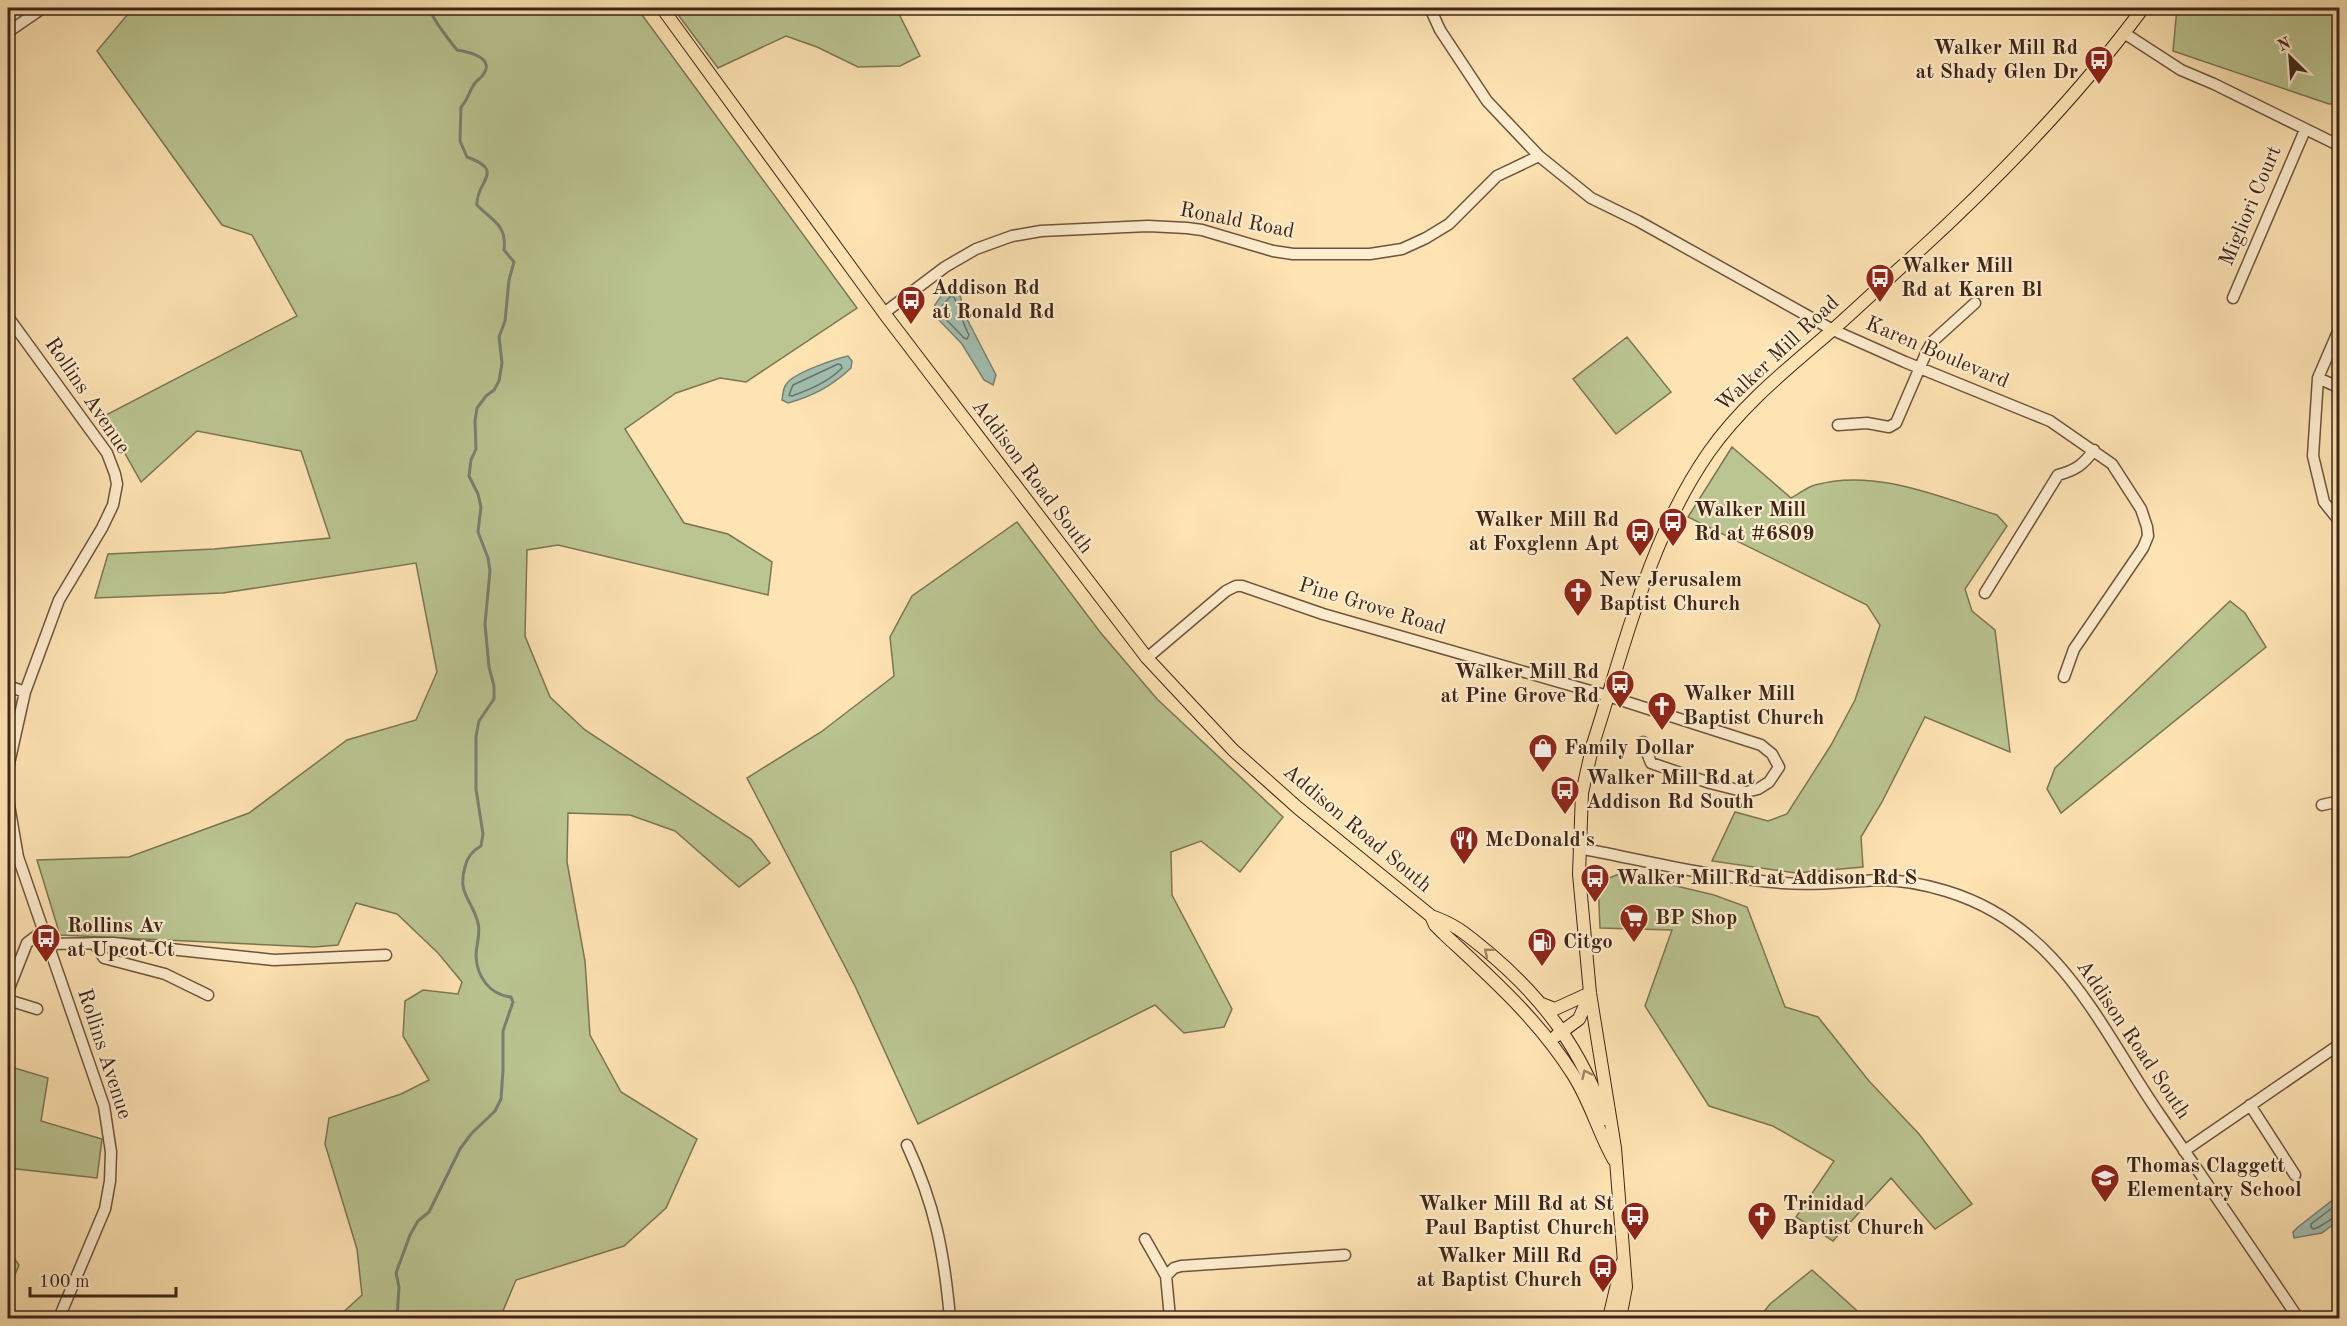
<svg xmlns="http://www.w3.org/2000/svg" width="2347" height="1326" font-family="'Old Standard TT',serif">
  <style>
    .green { fill: #bac591; stroke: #7c7554; stroke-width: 1.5 }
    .water { fill: #a0beaf; stroke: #788173; stroke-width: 1.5 }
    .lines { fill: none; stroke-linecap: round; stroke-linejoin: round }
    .shore { stroke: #6e7264; stroke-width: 1.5 }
    .stream { stroke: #788173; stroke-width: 3 }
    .minor-casing { stroke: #6d543f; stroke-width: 13 }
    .major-casing { stroke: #3d2518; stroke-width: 14 }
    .minor { stroke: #feedce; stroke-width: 10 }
    .major { stroke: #fee3b3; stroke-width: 12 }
    .oneway { stroke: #9e8466 }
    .labels { text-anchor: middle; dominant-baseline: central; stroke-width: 4.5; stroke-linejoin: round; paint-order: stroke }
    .poi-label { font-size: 21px; font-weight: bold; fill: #3d2518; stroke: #feedce; text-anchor: start }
    .street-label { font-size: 21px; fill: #3d2518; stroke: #feedce }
  </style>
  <rect width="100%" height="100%" fill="#fee3b3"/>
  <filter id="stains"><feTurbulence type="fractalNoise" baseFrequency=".00333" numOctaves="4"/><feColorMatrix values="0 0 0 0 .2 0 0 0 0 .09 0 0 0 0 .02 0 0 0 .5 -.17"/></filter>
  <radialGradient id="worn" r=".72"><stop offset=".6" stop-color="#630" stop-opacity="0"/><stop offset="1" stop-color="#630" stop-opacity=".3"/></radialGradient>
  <path class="green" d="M133,8H637L857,308L746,382L720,378L676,393L625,429L684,523L728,534L772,562L768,595L558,545L527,550L525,636L550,697L585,730L751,839L770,863L739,887L675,831L630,815L568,813L567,862L585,961L590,1035L621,1092L697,1139L666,1208L624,1246L516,1280L500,1318H337L362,1295L357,1249L325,1144L329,1118L401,1094L429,1080L403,1036L405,1001L423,990L458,994L462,982L438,953L397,914L356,903L338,945L314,947L60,935L37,860L129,857L249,813L347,740L416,720L437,672L416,563L223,593L95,598L108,554L214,549L330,538L301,451L197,431L141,482L104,416L297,316L252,235L222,225L97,51Z
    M673,8H896L920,56L900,66L858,67L817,47L786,36L718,68Z
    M2177,8H2339V103L2329,104L2173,51Z
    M1627,337L1671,392L1616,434L1573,379Z
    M1732,447L1791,498C1799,494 1807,487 1815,485C1875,468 1940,497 1997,515L2007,526L1965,589L1972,611L1995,630L2010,752L1925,717L1882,802L1861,837L1863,867L1796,873L1712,861L1735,812L1768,821L1787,814L1831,745L1855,700L1880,625L1867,605L1688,517Z
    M1017,522L1100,632L1157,699L1283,817L1240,872L1201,841L1171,852L1172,895L1232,1009L1224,1027L1184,1033L1155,1005L918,1124L855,986L747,778L821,732L894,676L890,637L912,596Z
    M2230,601L2245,613L2266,647L2061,813L2047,789L2055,768Z
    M1622,873L1714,895L1747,907L1785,1007L1818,1017L1869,1081L1919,1134L1972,1204L1935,1229L1891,1178L1833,1241L1796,1217L1834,1161L1773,1126L1709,1106L1645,1006L1672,930L1600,928L1598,882Z
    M8,1066L48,1078L41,1121L102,1139L97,1178L8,1168Z
    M8,1249L19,1265L8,1292Z
    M1812,1270L1865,1318H1759L1770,1304Z"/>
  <path class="water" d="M954,287L959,292L966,317L996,375L993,385L984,380L962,344L937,318L935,305L943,293Z
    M848,356L852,361L851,368C832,386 813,396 788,403L782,400C783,393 783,387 788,382C797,372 835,359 848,356Z
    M2339,1195V1220L2322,1233L2294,1238L2293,1232L2298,1227Z"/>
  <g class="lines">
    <path class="shore" d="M951,296L954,297C960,310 962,322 969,335L967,339L964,338L943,316L942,306Z
      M838,364L841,365L842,368C828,382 811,389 792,396L789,395L793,385Z
      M2340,1202L2311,1224V1227L2313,1229C2323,1227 2330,1217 2340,1216"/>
    <path class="stream" d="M397,1318L399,1287L396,1273L410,1235L418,1221L429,1212L460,1149L471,1134L495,1111L501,1099L503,1070V1031L513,1002L511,997C490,995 477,977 476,956C476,945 481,934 478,923C472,899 457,894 465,867C467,857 472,851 481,846L483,834L476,789V736L479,721L494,699V686L489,667L485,624L490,571L488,558L478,532L481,507L478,494L469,476L471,460L476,449L475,421L477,408L486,396L494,390L499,381L502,363L499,337L505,321L509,280L514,262L504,250C507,224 492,221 477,205C475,182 507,171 467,157L460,141L461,107C468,100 469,91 475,83C477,80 480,79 482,76C497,58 469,52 457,50C450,41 432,19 431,11L433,8"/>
    <g class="minor-casing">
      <path id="minor" d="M1430,8L1440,30L1487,101L1539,156L1591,198L1638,221L1833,330L1905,362L2050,421L2112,464L2141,509L2147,527L2148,536L2143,548L2074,649L2064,677
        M8,32L43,8
        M2124,33L2181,70L2214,84L2340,146
        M2233,298L2305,130
        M884,313L945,267L976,249L1012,236L1041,231L1148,226L1187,228L1202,230L1273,251L1293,254H1370L1402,249L1426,238L1449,224L1497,176L1539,156
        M8,317L107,453L115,474L117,484L113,505L102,528L59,600L25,692L8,768
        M2340,327L2318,378L2313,456L2324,502L2340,522
        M2318,378L2340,388
        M1838,425L1867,423L1889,427L1896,423L1927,351L1933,341L1975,303
        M1985,593L2058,475C2076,470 2083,465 2094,450
        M1147,658L1226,591L1236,586H1242L1323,614L1608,696L1761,745L1772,754L1779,767L1769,782L1758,789L1746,792L1710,783L1651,763L1643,742
        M8,686L25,692
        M8,799L18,857L104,1106L111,1152L110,1181L105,1209L59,1318
        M2322,805L2340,801
        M1579,848C1647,861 1714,878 1783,883C1816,886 1848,881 1881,880C1902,880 1926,885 1946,891C2059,925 2098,1024 2158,1112C2205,1181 2252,1249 2298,1318
        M94,943L104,958L165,974L208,995
        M47,944L113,943L274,960L386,955
        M8,991L27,943L43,931
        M8,1000L37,1009
        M2250,1105L2295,1175
        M907,1145C935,1205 944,1252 950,1318
        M2184,1151L2340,1044
        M1145,1239L1166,1276L1170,1318
        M1166,1276L1174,1268L1181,1266L1345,1255"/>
    </g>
    <g class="major-casing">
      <path id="major" d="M662,8L884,313L1147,658L1233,750L1298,808L1431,916C1457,925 1467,935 1488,952C1543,998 1582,1050 1605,1119
        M1431,916L1435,925L1444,934C1490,977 1538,1019 1572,1073C1590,1100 1598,1132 1614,1160
        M1542,1004L1555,1009L1590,993
        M1556,1036L1579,1019L1589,996
        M1609,1318L1622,1263
        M1620,1318L1626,1287L1615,1148L1590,993L1579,874L1582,793L1593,744C1625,645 1649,538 1709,452C1742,405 1786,370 1829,333C1853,312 1876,290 1899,269C1987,190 2073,103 2143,8"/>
    </g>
    <use href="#minor" class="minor"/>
    <use href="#major" class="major"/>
  </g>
  <defs><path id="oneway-chevron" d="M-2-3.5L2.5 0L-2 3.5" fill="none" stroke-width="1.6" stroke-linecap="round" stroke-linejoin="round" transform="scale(1.5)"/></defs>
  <g class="oneway">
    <use href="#oneway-chevron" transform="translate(1488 952) rotate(-140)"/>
    <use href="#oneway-chevron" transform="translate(1586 1074) rotate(-115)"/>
  </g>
  <defs>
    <g id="bus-pin" transform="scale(1.5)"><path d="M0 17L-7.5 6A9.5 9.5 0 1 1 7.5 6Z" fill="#8f2418" stroke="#feedce"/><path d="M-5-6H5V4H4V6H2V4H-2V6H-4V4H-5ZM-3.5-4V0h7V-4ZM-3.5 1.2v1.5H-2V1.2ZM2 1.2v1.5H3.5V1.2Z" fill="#fff"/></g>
    <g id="church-pin" transform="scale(1.5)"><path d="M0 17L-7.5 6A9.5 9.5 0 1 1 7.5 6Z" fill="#8f2418" stroke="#feedce"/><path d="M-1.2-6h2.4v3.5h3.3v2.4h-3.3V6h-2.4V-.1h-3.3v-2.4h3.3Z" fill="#fff"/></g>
    <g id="shop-pin" transform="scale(1.5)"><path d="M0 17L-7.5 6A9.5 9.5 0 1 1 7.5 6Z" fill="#8f2418" stroke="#feedce"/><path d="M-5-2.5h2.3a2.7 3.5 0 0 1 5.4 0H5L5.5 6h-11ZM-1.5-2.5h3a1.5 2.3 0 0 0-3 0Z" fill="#fff"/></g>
    <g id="restaurant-pin" transform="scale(1.5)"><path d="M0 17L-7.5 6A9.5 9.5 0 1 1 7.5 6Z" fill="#8f2418" stroke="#feedce"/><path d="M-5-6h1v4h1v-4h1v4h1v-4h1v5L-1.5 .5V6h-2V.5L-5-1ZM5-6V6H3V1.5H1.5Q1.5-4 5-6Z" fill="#fff"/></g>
    <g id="supermarket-pin" transform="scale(1.5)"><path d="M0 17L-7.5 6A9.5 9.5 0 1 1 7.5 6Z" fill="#8f2418" stroke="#feedce"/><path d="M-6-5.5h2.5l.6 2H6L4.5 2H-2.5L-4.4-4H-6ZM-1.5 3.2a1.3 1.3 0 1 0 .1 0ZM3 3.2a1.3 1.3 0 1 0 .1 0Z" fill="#fff"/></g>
    <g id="fuel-pin" transform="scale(1.5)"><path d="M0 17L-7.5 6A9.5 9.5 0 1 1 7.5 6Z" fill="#8f2418" stroke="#feedce"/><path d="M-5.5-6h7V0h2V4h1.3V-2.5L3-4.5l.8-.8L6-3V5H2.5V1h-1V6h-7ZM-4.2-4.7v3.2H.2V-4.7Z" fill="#fff"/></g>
    <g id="school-pin" transform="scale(1.5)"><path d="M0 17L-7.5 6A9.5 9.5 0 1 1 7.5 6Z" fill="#8f2418" stroke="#feedce"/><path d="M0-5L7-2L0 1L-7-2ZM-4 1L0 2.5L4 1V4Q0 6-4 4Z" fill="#fff"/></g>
  </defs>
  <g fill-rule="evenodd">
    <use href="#bus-pin" x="2099" y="60"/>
    <use href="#bus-pin" x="1880" y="278"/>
    <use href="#bus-pin" x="911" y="300"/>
    <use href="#bus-pin" x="1673" y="522"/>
    <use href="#bus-pin" x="1640" y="532"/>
    <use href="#church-pin" x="1578" y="592"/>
    <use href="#bus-pin" x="1620" y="684"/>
    <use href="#church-pin" x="1662" y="706"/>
    <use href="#shop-pin" x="1543" y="748"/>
    <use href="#bus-pin" x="1565" y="790"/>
    <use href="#restaurant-pin" x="1464" y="840"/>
    <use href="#bus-pin" x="1595" y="878"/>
    <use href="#supermarket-pin" x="1634" y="918"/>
    <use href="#bus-pin" x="46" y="938"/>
    <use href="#fuel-pin" x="1542" y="942"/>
    <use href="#school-pin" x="2105" y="1178"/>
    <use href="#bus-pin" x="1635" y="1216"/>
    <use href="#church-pin" x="1762" y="1216"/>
    <use href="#bus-pin" x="1603" y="1268"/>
  </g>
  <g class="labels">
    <g class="poi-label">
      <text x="2078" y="48" text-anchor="end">Walker Mill Rd<tspan x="2078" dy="24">at Shady Glen Dr</tspan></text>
      <text x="1901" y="266">Walker Mill<tspan x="1901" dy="24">Rd at Karen Bl</tspan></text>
      <text x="932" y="288">Addison Rd<tspan x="932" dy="24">at Ronald Rd</tspan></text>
      <text x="1694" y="510">Walker Mill<tspan x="1694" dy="24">Rd at #6809</tspan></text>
      <text x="1619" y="520" text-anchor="end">Walker Mill Rd<tspan x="1619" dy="24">at Foxglenn Apt</tspan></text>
      <text x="1599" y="580">New Jerusalem<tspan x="1599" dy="24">Baptist Church</tspan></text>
      <text x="1599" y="672" text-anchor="end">Walker Mill Rd<tspan x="1599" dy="24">at Pine Grove Rd</tspan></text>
      <text x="1683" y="694">Walker Mill<tspan x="1683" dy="24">Baptist Church</tspan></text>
      <text x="1564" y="748">Family Dollar</text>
      <text x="1586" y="778">Walker Mill Rd at<tspan x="1586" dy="24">Addison Rd South</tspan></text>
      <text x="1485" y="840">McDonald's</text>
      <text x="1616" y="878">Walker Mill Rd at Addison Rd S</text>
      <text x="1655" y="918">BP Shop</text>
      <text x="67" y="926">Rollins Av<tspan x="67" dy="24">at Upcot Ct</tspan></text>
      <text x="1563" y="942">Citgo</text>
      <text x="2126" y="1166">Thomas Claggett<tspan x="2126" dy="24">Elementary School</tspan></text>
      <text x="1614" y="1204" text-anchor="end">Walker Mill Rd at St<tspan x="1614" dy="24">Paul Baptist Church</tspan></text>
      <text x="1783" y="1204">Trinidad<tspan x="1783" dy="24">Baptist Church</tspan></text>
      <text x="1582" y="1256" text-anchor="end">Walker Mill Rd<tspan x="1582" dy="24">at Baptist Church</tspan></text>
    </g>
    <g class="street-label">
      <text transform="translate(2251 206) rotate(-67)">Migliori Court</text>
      <text transform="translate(1237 221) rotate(11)">Ronald Road</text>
      <text transform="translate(1937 353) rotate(23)">Karen Boulevard</text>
      <text transform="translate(1778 354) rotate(-43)">Walker Mill Road</text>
      <text transform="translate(87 396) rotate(56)">Rollins Avenue</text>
      <text transform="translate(1032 477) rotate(53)">Addison Road South</text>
      <text transform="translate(1372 607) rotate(17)">Pine Grove Road</text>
      <text transform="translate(1357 829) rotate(40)">Addison Road South</text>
      <text transform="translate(2133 1040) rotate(56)">Addison Road South</text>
      <text transform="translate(104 1054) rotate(72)">Rollins Avenue</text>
    </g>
  </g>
  <rect width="2347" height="1326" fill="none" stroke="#fee3b3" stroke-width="30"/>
  <rect x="9" y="9" width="2329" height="1308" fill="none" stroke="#3d2518" stroke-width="3"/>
  <rect x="15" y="15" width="2317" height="1296" fill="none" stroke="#3d2518" stroke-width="1.5"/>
  <g transform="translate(2290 57) rotate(335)" stroke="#feedce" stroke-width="4.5" paint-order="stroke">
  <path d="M0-4.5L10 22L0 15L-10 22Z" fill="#3d2518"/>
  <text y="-9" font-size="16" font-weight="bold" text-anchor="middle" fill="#3d2518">N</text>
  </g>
  <path d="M30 1287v9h146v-9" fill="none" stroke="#3d2518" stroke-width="3"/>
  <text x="39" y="1287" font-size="18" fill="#3d2518" stroke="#feedce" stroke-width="4.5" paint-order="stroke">100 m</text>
  <rect width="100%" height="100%" filter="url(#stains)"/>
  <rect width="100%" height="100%" fill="url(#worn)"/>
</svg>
